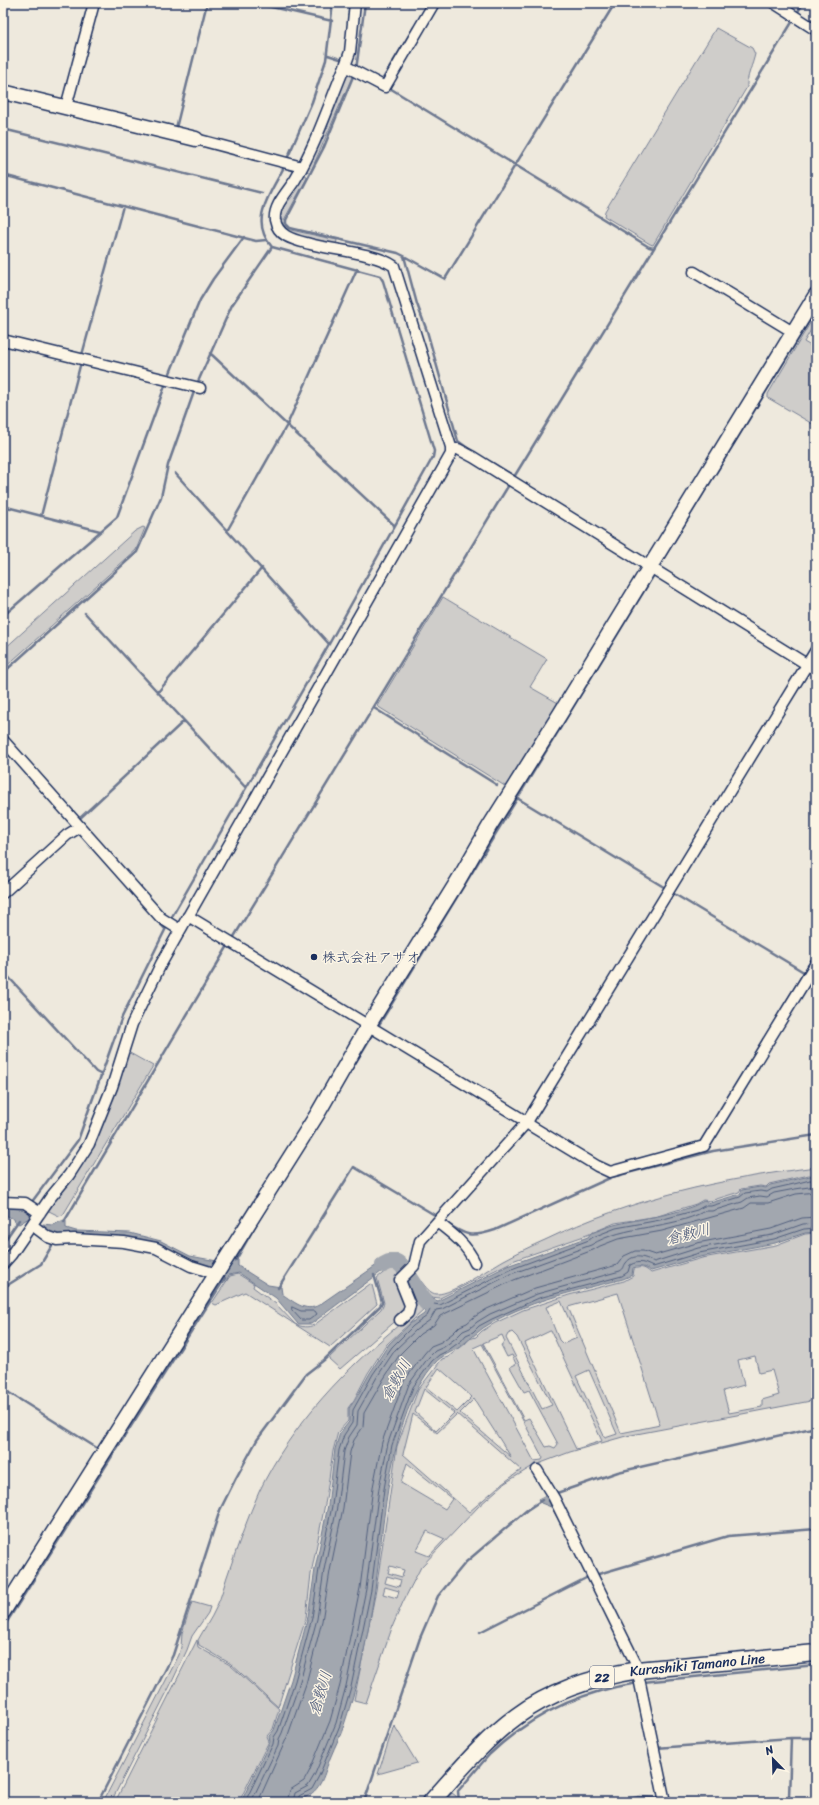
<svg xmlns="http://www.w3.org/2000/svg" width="819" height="1805" font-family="Sriracha,'Klee One',sans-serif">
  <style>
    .green { fill: #cfcdca; stroke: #757e94; fill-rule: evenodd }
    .water { fill: #a2a7af; stroke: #6c778f }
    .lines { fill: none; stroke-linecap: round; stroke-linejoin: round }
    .shore { stroke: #515f7e; stroke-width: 1 }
    .stream { stroke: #6c778f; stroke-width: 2.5 }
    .river { stroke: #a2a7af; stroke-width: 16 }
    .street-casing { stroke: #1b2f5e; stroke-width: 13 }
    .secondary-casing { stroke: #1b2f5e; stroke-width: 17 }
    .primary-casing { stroke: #1b2f5e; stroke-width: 19 }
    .street { stroke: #fcf5e5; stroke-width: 10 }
    .secondary { stroke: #fcf5e5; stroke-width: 14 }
    .primary { stroke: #fcf5e5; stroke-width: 16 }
    .poi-dot { fill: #1b2f5e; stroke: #fcf5e5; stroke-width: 1.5 }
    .labels { text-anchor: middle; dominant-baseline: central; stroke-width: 3; stroke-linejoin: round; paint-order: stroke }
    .shield { fill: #fcf5e5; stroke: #5e6a86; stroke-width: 1 }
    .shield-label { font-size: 13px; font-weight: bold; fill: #1b2f5e }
    .poi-label { font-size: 14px; fill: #1b2f5e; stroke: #fcf5e5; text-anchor: start }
    .street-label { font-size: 14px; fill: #1b2f5e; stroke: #fcf5e5 }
    .water-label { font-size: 15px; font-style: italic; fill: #445376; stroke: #fcf5e5 }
  </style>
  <rect width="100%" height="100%" fill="#eee9dd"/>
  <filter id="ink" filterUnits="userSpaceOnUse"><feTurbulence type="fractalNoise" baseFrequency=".025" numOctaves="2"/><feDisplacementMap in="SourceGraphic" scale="8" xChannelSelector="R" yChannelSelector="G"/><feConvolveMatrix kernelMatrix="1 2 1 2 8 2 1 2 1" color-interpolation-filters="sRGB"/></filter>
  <g filter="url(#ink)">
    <path class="green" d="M716,28L752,48L755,54C753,64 746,78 747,87L653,245L650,244L604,216L605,211Z
      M348,71L354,73L310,173L305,170Z
      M302,175H306L307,178L284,220C283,226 286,228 291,230L337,240L336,246L295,236L280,227C277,206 287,206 297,190L295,187Z
      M816,313V321L804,342L816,349V426L768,398V394Z
      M143,527L145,528L136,550L3,669V650L135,531Z
      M443,597L547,659L530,687L560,704L508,788L377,706Z
      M128,1052L153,1066L72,1200L63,1215L59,1216L47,1210L49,1205L73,1176Z
      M816,1167V1176L809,1175L769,1184L766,1187L760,1186L741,1189L739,1192L710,1201L703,1200L696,1204L658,1216L615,1223L587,1235L515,1260L440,1298L431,1297L418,1283L421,1281C425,1286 430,1294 437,1294C453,1294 488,1269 504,1260C517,1253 531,1246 545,1240C632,1198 720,1179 816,1167Z
      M816,1233V1400L626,1436L570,1452L533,1466L505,1483L479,1506L421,1567L403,1602L393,1625L366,1703L354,1700L376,1590L397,1446L418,1390L442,1359L448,1357L465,1344L469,1339L476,1337L482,1331L495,1323L523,1310L569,1295L624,1281L633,1276L634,1269C642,1266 645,1268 651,1273L702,1258L776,1245L805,1234ZM618,1293L660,1425L621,1433L568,1307ZM561,1301L577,1338L563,1344L559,1340L546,1307ZM550,1331H551L602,1441L576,1449L525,1343ZM512,1332L517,1337L552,1405L542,1409L506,1338L508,1334ZM502,1335L505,1342L501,1345L507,1357L512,1355L516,1364L510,1367L524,1392L529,1390L558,1444L555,1448L550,1446L546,1447L529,1418L524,1420L483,1343ZM482,1344L543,1458L542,1460L534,1461L473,1348ZM755,1356L759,1373L772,1370L779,1395L762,1400V1407L729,1413L723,1391L744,1385L738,1360ZM439,1368L472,1397L457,1412L426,1387ZM589,1370L617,1434L605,1438L576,1376ZM424,1389L454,1413L436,1431L415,1412ZM474,1399L511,1457L460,1413ZM413,1414L437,1433L457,1414L521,1470L498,1487L469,1512L403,1454ZM407,1463L452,1499L445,1509L401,1483ZM427,1531L445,1539L429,1556L416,1551ZM390,1566L404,1570L402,1577L388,1573ZM387,1576L401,1580L399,1587L385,1583ZM385,1587L399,1591L397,1598L383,1594Z
      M393,1268H398L402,1274L408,1306L399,1318L340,1369L329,1359L330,1357L381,1309L384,1303L377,1278L387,1270Z
      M238,1274L254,1284L253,1287L276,1304L295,1324C301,1327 308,1328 314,1325L370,1284L372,1285L377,1304L330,1347L245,1292L216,1305L212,1303L230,1276Z
      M409,1286L411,1287L412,1291L424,1310L387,1344L368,1373L354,1400L348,1408V1421L338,1432L333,1451L326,1499L311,1574L306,1618L278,1707L231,1664L199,1645L198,1640C204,1629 211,1619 216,1608C222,1596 225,1581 230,1568C239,1542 248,1517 259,1492C292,1423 347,1367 405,1320L407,1288Z
      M192,1602L210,1607L208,1613L192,1636L187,1650L170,1686L111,1802H103L179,1655L181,1647L182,1633Z
      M197,1640L198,1647L230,1665L279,1709L273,1729L267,1736L269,1741L239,1802H115Z
      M394,1725L417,1763L378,1774Z
      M452,1793L456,1796L457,1802H444Z"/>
    <path class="water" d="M810,1176L816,1177V1232L805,1233L775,1243L700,1257L651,1271C644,1267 641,1265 633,1268L632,1275L623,1279C576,1291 525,1301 483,1328C475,1334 468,1341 460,1347C452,1352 441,1356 435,1363C388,1417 385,1521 375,1589C368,1635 359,1681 344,1725C341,1735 335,1746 331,1756C323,1775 323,1790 302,1799L301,1802H241L270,1742L269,1736L274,1730L291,1680L308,1617L315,1569L328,1505L335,1449L340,1433L349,1422V1408L355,1400L370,1373L389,1344L411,1323L424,1314L426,1310L413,1291V1287L417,1284C426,1289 428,1298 438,1301L507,1266L588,1237L591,1233C598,1231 606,1227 614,1225C644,1217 677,1216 704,1201L710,1203L740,1194L742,1190L760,1187L766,1188L770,1185Z
      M3,1206L23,1207L28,1210L30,1216L29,1218L19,1224L15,1222L14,1219L3,1214Z
      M64,1220L66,1221V1228L76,1231L130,1233L161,1241L190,1256L217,1261L232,1260L235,1258L238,1260V1266L268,1285L281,1287L282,1294C293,1301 305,1313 319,1305L387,1258H398L404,1263L401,1267L392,1266L385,1269L311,1324H298L276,1298L239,1273L229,1275L226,1282L222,1279L224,1274L213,1267L189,1262L157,1245L56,1236L42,1227L43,1224L52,1225Z
      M548,1494L554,1506L551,1507L541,1503L538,1499Z"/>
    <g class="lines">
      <path class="shore" d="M292,1307L301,1311H315L317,1314L309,1320H301L292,1310Z
        M245,1802L273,1744L274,1737L278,1731L295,1681L312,1618L319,1569L332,1506L339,1450L344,1435L352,1423L353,1410L373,1374L392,1347L413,1326L427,1316L430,1310L428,1303L440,1305L509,1270L589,1240L593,1237L616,1228L660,1220L697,1210L704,1206H711L740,1197L745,1193L760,1191L767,1192L772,1189L794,1184L810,1180L816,1181
        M251,1802L278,1746L279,1739L282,1733L300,1682L317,1619L324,1570L337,1507L344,1451L349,1437L357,1425L358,1411L377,1377L395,1350L416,1330L430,1320L436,1310L442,1309L511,1274L591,1245C625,1224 670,1230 705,1211H712L742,1202L748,1198L760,1196L767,1197L774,1193L795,1189L816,1186
        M258,1802L288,1735L306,1684L322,1621L330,1571L343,1508L350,1452L354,1440L363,1427L364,1413L383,1380L400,1354L420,1334L434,1325L440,1316L514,1280L593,1250L600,1246L618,1239L662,1231L744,1208L751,1203H768L796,1194L816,1192
        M287,1802L290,1790L304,1781L309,1772L330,1721L340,1685L360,1588L373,1487L382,1442L404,1381L424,1354L431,1346L441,1342L453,1333L460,1326L467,1323L474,1317L487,1309L535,1288L617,1265L624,1256L635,1251H643L655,1255L697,1243L771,1229L802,1218L816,1217
        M293,1802L295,1793L308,1786L315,1774L336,1723L346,1686L366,1589L379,1488L388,1443L409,1384L428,1358L435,1351L444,1347L457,1337L463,1331L470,1328L477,1322L490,1314L537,1294L620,1271C625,1268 623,1267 626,1263C633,1253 645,1257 654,1262L698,1248L772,1235L803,1224L816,1223
        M298,1802L299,1796L312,1789L319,1776L340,1725L351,1687L371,1590L384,1489L392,1445L413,1387L432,1361L439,1355L447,1351L461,1341L466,1335L473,1332L479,1326L492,1319L539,1298L622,1276L628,1272L630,1265C640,1260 644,1263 653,1267L699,1253L774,1239L804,1229L816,1228"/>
      <path class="stream" d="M254,3L332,21
        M765,3L772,7
        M796,15L803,3
        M328,55L340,59
        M356,70L365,3
        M354,74L324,147L286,220V224L290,228L398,253L404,256L417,304L427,331L458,441L473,452
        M380,81L381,82L414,27
        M388,87L649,247L654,248
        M176,128L207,3
        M3,129L262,193
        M287,159L312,102L326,60L333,3
        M3,175L256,241L266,240
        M3,186L6,176
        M404,256L445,279L615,3
        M210,353L394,525
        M82,355L123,206
        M168,378L200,300L213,279L244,237
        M197,384L232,305L272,247
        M491,462L514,476
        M175,473L329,644
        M514,477L794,19
        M3,506L100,531
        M41,516L81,362
        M227,531L287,425L357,269
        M657,569L816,310
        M85,613L246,788
        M3,616L117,517L166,383
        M811,649L816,641
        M3,673L137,552L161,497L168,465L195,389
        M158,692L262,568
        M374,708L497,785
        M517,798L667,889
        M78,820L184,721
        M671,892L807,974
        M133,894L165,929
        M170,920L329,644L433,457L434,451L383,281L380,276L272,247C248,220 271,193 284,167
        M232,940L510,483
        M3,971L96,1072L102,1075
        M811,977L816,980
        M377,1028L655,573
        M351,1070L374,1032
        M701,1142L816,953
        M31,1203L78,1140L122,1017L168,924
        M64,1222L229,944
        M445,1222C466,1236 471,1238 495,1230L612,1177L713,1151L816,1135
        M3,1243L19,1220
        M236,1260L262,1214
        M3,1288L41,1264L54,1242
        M278,1288L354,1167L438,1217
        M3,1389L100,1450
        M554,1494L618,1472L816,1427
        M551,1505L560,1521
        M595,1575L728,1536L816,1529
        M3,1628L225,1278
        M480,1632L590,1576
        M643,1682L816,1665
        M656,1748L791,1738H816
        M666,1798L744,1802
        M789,1798L791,1738
        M98,1802L173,1655L220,1510L236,1478L257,1440L306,1374L324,1360L380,1306L382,1302L374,1275
        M364,1802L420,1638L438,1596L466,1562L527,1510L542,1500
        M459,1802L458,1791C469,1779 479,1766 490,1754C531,1715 582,1691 638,1683
        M614,1802L639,1797L661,1798"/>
      <path class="river" d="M383,1265L389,1262H397L402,1266L426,1303"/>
      <g class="street-casing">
        <path id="street" d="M774,3L816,30
          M345,66L385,87L434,3
          M66,107L94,3
          M196,139L302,167
          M694,272L793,332
          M3,340L200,388
          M452,449H458L473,457L816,670
          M3,740L161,918L180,930
          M3,893L67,835L80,827
          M188,916L527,1122L531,1126L597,1166L610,1172L704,1146L816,963
          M3,1202L25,1203L40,1213
          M437,1222C453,1234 467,1245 475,1263
          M32,1225L48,1237L57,1240L74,1239L124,1242L156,1248L191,1266L217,1274
          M3,1264L11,1255L50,1198L69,1175L89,1144L112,1087L132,1024L161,964L451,454V447L394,266C376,253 333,250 310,244C295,240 278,237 275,220C273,206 288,191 295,180C316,145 329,104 345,66L350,52L355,3
          M400,1320L408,1313L410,1305L400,1280L414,1266L420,1241L527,1122L816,650
          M537,1470L554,1498L636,1664L665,1802"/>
      </g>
      <g class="secondary-casing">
        <path id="secondary" d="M3,92L196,139
          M3,1612L318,1113L368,1026L459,879L489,827L560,714L816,295"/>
      </g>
      <g class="primary-casing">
        <g id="primary">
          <path id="s1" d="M431,1802C458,1772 484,1740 517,1716C552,1690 595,1677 638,1670L816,1653"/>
        </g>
      </g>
      <use href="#street" class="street"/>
      <use href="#secondary" class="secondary"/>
      <use href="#primary" class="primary"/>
    </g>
  </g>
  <circle class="poi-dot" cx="314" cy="957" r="4"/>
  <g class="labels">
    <rect class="shield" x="590" y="1666" width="24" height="22" rx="3"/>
    <g class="shield-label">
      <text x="602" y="1677">22</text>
    </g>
    <g class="poi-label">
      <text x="322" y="957">株式会社アサオ</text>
    </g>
    <g class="street-label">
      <text stroke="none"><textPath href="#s1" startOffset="312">Kurashiki Tamano Line</textPath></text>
    </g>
    <g class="water-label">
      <text transform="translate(688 1234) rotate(-14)">倉敷川</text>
      <text transform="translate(396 1380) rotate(-61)">倉敷川</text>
      <text transform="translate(320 1693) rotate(-73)">倉敷川</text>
    </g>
  </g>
  <rect width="819" height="1805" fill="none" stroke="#fcf5e5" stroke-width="16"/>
  <rect x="8" y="8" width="803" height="1789" fill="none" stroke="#1b2f5e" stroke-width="1.5" filter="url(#ink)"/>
  <g transform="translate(773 1759) rotate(337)" stroke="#fcf5e5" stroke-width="3" paint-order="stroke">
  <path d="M0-3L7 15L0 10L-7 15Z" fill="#1b2f5e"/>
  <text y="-6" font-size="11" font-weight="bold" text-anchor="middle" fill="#1b2f5e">N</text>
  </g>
</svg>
